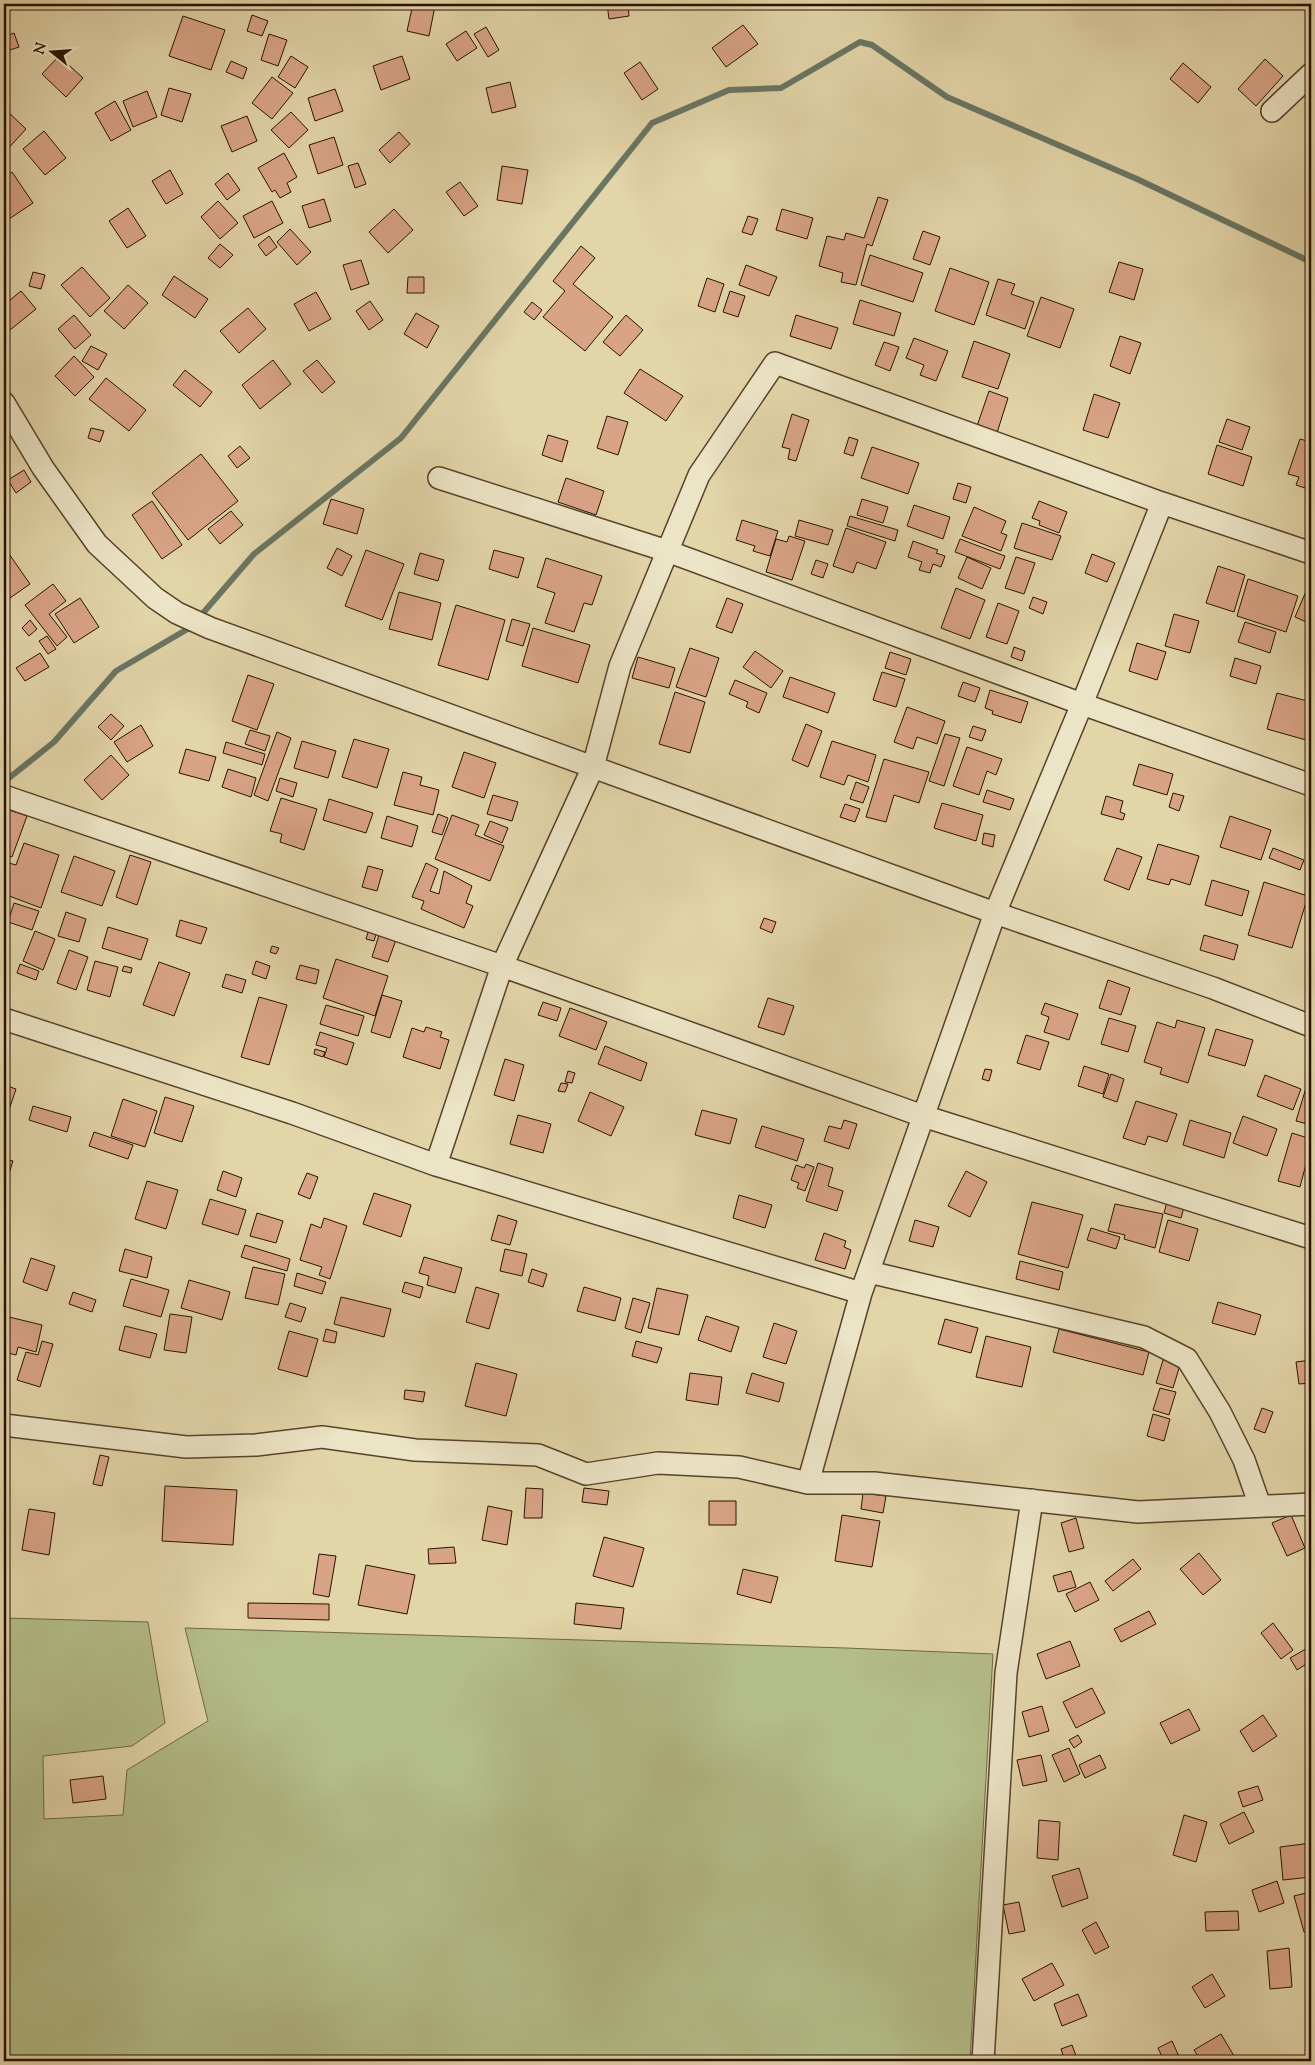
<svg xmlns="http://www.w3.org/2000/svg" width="1315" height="2065" font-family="'Sorts Mill Goudy',serif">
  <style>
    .green { fill: #b3bd88; stroke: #6e6844 }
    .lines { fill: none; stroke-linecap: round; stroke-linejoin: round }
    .stream { stroke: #697664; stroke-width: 6 }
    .building { fill: #d9a486; stroke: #281200 }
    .minor-casing { stroke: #56432a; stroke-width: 24 }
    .minor { stroke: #ece4c6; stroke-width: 21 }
  </style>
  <rect width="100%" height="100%" fill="#e2d5a8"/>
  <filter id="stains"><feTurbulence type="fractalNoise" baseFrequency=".004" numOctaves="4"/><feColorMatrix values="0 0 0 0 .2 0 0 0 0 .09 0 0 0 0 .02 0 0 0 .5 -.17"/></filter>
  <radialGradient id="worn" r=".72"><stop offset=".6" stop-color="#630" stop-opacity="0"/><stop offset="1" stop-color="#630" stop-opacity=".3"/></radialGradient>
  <path class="green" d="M4,1618L148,1622L165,1723L132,1746L43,1756L44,1819L123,1815L127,1770L208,1721L185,1628L846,1648L993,1654L970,2061H4Z"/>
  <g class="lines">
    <path class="stream" d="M4,782L54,742L116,671L191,627L254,554L401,438L652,123L729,90L781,88L860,42L872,45L947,97L1137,179L1311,262"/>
  </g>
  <path class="building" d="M413,4L435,6L429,36L407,31Z
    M607,4H628L629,16L609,19Z
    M252,15L268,21L262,36L247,31Z
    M183,16L225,30L211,70L169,56Z
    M743,25L758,44L726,67L712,48Z
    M486,27L499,50L488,57L474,34Z
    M466,31L477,48L457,61L446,44Z
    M14,33L19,47L4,52V37Z
    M269,34L287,40L278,66L261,60Z
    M59,56L83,78L66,97L42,74Z
    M291,56L308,67L295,88L278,77Z
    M402,56L410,79L381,90L373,66Z
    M1265,59L1283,76L1256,106L1238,89Z
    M231,61L247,68L243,79L226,72Z
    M640,62L658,89L642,100L624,73Z
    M1183,63L1211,87L1198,103L1170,79Z
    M272,77L293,93L272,119L252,103Z
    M510,82L516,107L492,113L486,88Z
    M169,88L191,94L182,122L161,115Z
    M335,89L343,111L315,121L308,98Z
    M147,91L157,117L133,127L123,101Z
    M115,101L131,130L111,141L95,113Z
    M4,108L26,129L5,152L4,151Z
    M291,112L308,130L289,148L271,130Z
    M247,116L257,141L232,152L221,126Z
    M44,131L66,158L45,175L23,149Z
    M399,132L410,144L390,163L379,150Z
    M334,137L343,165L318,174L309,145Z
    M284,153L297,177L287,183L291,192L280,198L275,190L272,192L258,168Z
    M4,157L10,167L4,171Z
    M358,163L366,184L355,188L348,166Z
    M502,166L528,170L522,204L497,200Z
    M170,170L183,194L166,204L152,181Z
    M12,172L33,203L9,219L4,212V178Z
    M228,173L240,190L227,200L215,184Z
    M460,182L478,206L464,216L446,192Z
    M878,197L888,200L872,246L867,244L856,285L841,282L843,273L819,266L827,236L844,240L846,233L864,238Z
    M324,199L331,221L309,228L302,206Z
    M218,201L238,223L220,239L201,217Z
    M272,201L283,223L254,238L243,216Z
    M128,208L146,236L127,248L109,221Z
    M394,209L413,230L388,253L369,232Z
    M782,209L813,218L807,239L776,230Z
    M748,216L758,219L752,235L742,232Z
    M290,229L311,252L297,265L277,242Z
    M923,231L940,237L930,265L913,259Z
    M269,236L277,247L266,256L258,245Z
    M220,244L233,255L220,268L208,258Z
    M581,246L595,258L573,284L613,317L585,351L543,317L565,291L553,281Z
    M870,255L923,273L913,302L861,285Z
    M361,260L369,284L351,290L343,265Z
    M1119,262L1143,269L1134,300L1109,292Z
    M746,265L777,277L769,296L739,285Z
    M82,267L110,298L90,317L61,285Z
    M950,268L989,282L974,325L935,311Z
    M33,272L45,275L41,289L29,286Z
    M174,276L208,299L195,318L162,295Z
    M408,277H424V293H407Z
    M707,278L724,284L715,312L698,306Z
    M998,279L1015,284L1011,294L1034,302L1025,329L986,315Z
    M128,285L148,303L124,329L104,311Z
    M21,291L36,309L10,330L4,322V305Z
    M730,291L745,296L738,317L723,312Z
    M316,292L331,319L309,331L294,304Z
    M1041,297L1074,309L1060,348L1027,336Z
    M860,300L901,313L894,336L853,324Z
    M370,301L383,320L369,330L356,311Z
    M532,302L542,310L534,320L524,312Z
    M248,308L266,329L239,353L220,331Z
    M416,313L439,326L427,348L404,334Z
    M74,315L91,335L75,349L58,329Z
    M626,315L643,330L620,356L603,342Z
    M796,315L838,328L831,349L790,336Z
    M1120,336L1141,343L1130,374L1110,366Z
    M914,338L948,351L936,381L920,375L924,365L906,358Z
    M974,341L1010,354L998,389L962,377Z
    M884,342L899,347L890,371L875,365Z
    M91,346L107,354L98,370L82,361Z
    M74,356L94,377L75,396L55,376Z
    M273,360L291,384L260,409L242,385Z
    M317,360L335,382L322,393L303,371Z
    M640,369L683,396L666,421L624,393Z
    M185,370L212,392L200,407L173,385Z
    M106,378L146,410L129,431L89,399Z
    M989,391L1008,398L996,436L976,429Z
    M1094,394L1120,403L1108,438L1083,430Z
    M792,414L809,420L796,461L788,459L790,449L782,447Z
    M607,416L628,422L618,455L597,448Z
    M1227,419L1250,427L1242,450L1219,442Z
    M91,428L104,431L100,442L88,438Z
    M548,435L568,441L562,462L542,455Z
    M849,437L858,440L853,456L844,453Z
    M1300,439L1311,442V490L1296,485L1299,477L1288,474Z
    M1217,445L1252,457L1243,486L1208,474Z
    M240,446L250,458L237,468L228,456Z
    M872,447L919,463L908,494L861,478Z
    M201,454L238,501L188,540L152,493Z
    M24,470L31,482L16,493L8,480Z
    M566,478L604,491L596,515L558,502Z
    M958,483L971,487L966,503L953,499Z
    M331,499L364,509L357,534L323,524Z
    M862,499L888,507L883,523L857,515Z
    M152,501L182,545L162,559L132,515Z
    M1039,501L1067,512L1059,533L1039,525L1040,521L1032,518Z
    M914,505L950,517L943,539L907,526Z
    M974,507L1006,521L1001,533L1007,535L1001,551L962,536Z
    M231,511L243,525L220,544L208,529Z
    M850,516L898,530L895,541L847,526Z
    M742,520L778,531L770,556L753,551L755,546L736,540Z
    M799,520L833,530L828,545L795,536Z
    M1022,523L1061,536L1052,560L1014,548Z
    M846,528L886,542L876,569L857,562L853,573L833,566Z
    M789,536L805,541L792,580L766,572L776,539L787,542Z
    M960,539L1005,556L1000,569L955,552Z
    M913,541L938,550L936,553L945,556L941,567L933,564L930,573L919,570L922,562L908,557Z
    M337,548L352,556L342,576L327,568Z
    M366,550L404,564L382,620L345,606Z
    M494,550L524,558L518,578L489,569Z
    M7,551L30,584L10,598L4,588V553Z
    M420,553L444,560L438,581L414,574Z
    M1092,554L1115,563L1107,582L1085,573Z
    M967,557L991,568L982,589L958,578Z
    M1016,557L1035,563L1024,594L1005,588Z
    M546,558L602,576L592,605L584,603L574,632L545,623L555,593L537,587Z
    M816,560L828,564L823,578L811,574Z
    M1218,566L1245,575L1234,612L1206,603Z
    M1248,579L1298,596L1286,632L1237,616Z
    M1310,582H1311V624L1295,617Z
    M53,584L66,601L49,614L67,637L57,646L25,605Z
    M956,588L985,600L970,639L941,628Z
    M399,592L441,603L432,640L389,629Z
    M1033,597L1047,602L1043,614L1029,608Z
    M80,598L99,627L74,643L55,614Z
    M727,598L743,604L732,633L716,627Z
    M998,603L1019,611L1007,644L986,637Z
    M456,605L505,620L488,680L438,665Z
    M1174,614L1199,621L1190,653L1165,646Z
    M512,619L530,624L523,646L506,641Z
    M30,620L37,629L29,636L22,628Z
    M1245,622L1276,632L1270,653L1238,642Z
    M533,628L590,645L578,683L522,666Z
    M47,636L56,649L48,654L39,641Z
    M1137,643L1166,652L1157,680L1129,671Z
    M1014,647L1025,651L1022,661L1011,657Z
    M690,648L719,658L706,697L676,687Z
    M755,651L783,671L771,688L743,667Z
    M890,652L911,659L906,675L885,668Z
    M40,653L49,667L25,681L16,668Z
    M638,657L675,668L669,688L632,678Z
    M1235,658L1261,666L1256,684L1230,676Z
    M882,672L905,679L896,707L873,700Z
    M248,675L274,684L257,730L232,721Z
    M790,677L835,693L828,713L783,697Z
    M735,680L767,693L759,713L746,707L748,702L729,694Z
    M963,682L980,688L975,702L958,696Z
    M990,690L1028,702L1021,723L992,714L993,711L985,708Z
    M675,692L705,702L690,753L659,744Z
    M1277,693L1311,702V721L1306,740L1267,729Z
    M907,707L945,721L937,744L917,737L913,749L894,742Z
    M111,714L124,726L111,740L98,727Z
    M806,724L822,731L808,767L792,760Z
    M141,725L153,746L127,762L114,742Z
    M973,726L986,730L982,741L969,737Z
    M250,730L270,736L265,751L245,744Z
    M277,732L291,738L268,801L254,795Z
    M945,734L960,738L944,786L929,781Z
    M354,739L389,749L377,788L342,777Z
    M302,741L336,751L328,778L294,768Z
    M832,741L876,755L868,782L848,775L844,785L820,777Z
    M226,742L265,754L262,765L223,753Z
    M967,747L1002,759L996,775L987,771L979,795L953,786Z
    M186,749L216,757L209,781L179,773Z
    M464,752L496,763L484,798L452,787Z
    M111,755L129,775L102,800L84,780Z
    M884,759L929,772L919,803L894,795L886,822L866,817Z
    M1139,764L1173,774L1167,795L1133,785Z
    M228,769L256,778L251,797L222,787Z
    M403,772L422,777L420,785L439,790L433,815L394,805Z
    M280,778L297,783L293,797L276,791Z
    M856,782L869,787L863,803L850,799Z
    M987,790L1014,799L1010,810L983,802Z
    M1173,793L1184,796L1179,811L1169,807Z
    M493,795L518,802L512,821L487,814Z
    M1106,796L1123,801L1120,812L1125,814L1123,820L1101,814Z
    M281,798L317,809L304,850L280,842L282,834L270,831Z
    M329,799L373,813L366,833L323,820Z
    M942,803L983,815L976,841L934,828Z
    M845,804L860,809L855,822L840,817Z
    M9,810L27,816L12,857L4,854V823Z
    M438,814L448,818L442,835L432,832Z
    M452,815L479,825L475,835L504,846L490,881L435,859Z
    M387,816L418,826L412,847L381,838Z
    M1230,816L1271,830L1261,860L1220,847Z
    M490,821L508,828L502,843L484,835Z
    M984,833L995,835L993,847L982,844Z
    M24,843L59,855L41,908L4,894V878L9,863L16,865Z
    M1158,844L1199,856L1190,885L1171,879L1169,885L1147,879Z
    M1117,848L1142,857L1129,890L1104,880Z
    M1273,848L1304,860L1300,870L1269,858Z
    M130,855L151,862L137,905L116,897Z
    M74,856L115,871L102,906L61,892Z
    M426,863L438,869L430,891L439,894L444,871L472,886L466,903L473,906L464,928L421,909L424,901L412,897Z
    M368,866L383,870L377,891L362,887Z
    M1212,880L1249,891L1242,916L1205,905Z
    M1264,882L1308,896L1292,948L1248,935Z
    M14,903L39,911L32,930L8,922Z
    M66,912L86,919L79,942L58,936Z
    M764,918L776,922L772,933L760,928Z
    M180,920L207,928L201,944L176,936Z
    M108,927L148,939L141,960L102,948Z
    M369,929L377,931L374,941L366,939Z
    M35,931L55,939L43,970L23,961Z
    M380,932L397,937L388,962L372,957Z
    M1204,935L1238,945L1234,960L1200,950Z
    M272,946L279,948L276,954L270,952Z
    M69,950L88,957L76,990L57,983Z
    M336,959L388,976L375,1016L323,998Z
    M95,961L118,967L110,997L87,990Z
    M256,961L270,966L266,979L252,974Z
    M159,962L190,973L174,1016L143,1005Z
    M20,964L39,971L36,980L17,973Z
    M300,965L319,970L316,984L296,979Z
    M124,966L132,968L131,973L122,971Z
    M226,974L246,980L242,993L222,987Z
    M1108,980L1130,988L1121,1015L1099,1008Z
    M382,995L402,1001L390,1038L371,1032Z
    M259,997L287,1005L269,1065L241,1057Z
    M768,998L794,1006L784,1035L758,1027Z
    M543,1002L561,1008L557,1021L538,1015Z
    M1045,1003L1078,1014L1069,1040L1044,1032L1049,1017L1041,1014Z
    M326,1005L364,1016L358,1036L320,1024Z
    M570,1008L607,1022L596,1050L559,1036Z
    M1109,1018L1136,1026L1128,1052L1101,1044Z
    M1177,1020L1205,1028L1188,1083L1160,1074L1162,1068L1144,1062L1157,1022L1175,1028Z
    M426,1027L442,1032L440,1037L449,1040L440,1069L403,1057L412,1028L424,1032Z
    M1216,1029L1253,1040L1245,1066L1208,1055Z
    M320,1032L354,1043L347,1065L324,1057L327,1048L316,1045Z
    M1026,1035L1049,1042L1040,1070L1017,1063Z
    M605,1046L647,1063L641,1081L598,1064Z
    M315,1049L325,1052L323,1057L314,1054Z
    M505,1059L524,1065L514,1101L494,1095Z
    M1084,1066L1109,1074L1103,1094L1078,1086Z
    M985,1069L992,1070L989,1081L982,1079Z
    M568,1071L575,1073L572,1083L565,1082Z
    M1311,1071V1125L1296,1121Z
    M1111,1074L1124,1079L1117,1102L1103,1097Z
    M1265,1075L1301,1089L1293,1110L1257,1096Z
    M561,1083L568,1084L565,1092L558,1091Z
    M4,1085L16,1089L8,1113L4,1112Z
    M590,1092L624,1107L611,1136L578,1121Z
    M165,1097L194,1106L182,1142L154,1133Z
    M123,1099L157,1111L145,1147L111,1136Z
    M1136,1101L1177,1114L1167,1142L1148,1136L1145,1145L1123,1138Z
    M33,1106L71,1117L67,1132L29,1120Z
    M702,1110L737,1119L730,1144L695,1135Z
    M518,1115L551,1124L543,1153L510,1144Z
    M1243,1116L1277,1129L1267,1156L1233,1143Z
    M844,1120L857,1124L849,1149L824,1141L829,1126L841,1129Z
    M1190,1120L1231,1133L1224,1158L1183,1145Z
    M762,1126L804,1139L797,1161L755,1147Z
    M94,1132L133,1145L128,1159L89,1146Z
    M1292,1133L1311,1139V1145L1300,1187L1278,1181Z
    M4,1158L13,1161L4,1189Z
    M818,1163L833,1168L828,1186L843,1191L837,1211L806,1201Z
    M806,1164L814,1167L805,1191L797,1188L799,1183L791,1180L796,1165L804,1168Z
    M223,1171L242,1178L236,1197L217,1190Z
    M966,1171L987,1182L970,1217L948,1206Z
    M307,1173L318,1177L310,1199L298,1194Z
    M147,1181L178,1190L166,1229L135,1219Z
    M374,1193L411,1205L401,1237L363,1224Z
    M739,1195L772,1205L765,1228L733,1218Z
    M210,1199L246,1210L238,1235L202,1224Z
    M1032,1202L1083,1215L1068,1268L1018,1254Z
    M1167,1202L1184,1207L1181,1218L1164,1213Z
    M1115,1204L1163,1214L1155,1248L1124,1239L1125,1235L1108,1231Z
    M257,1213L283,1221L276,1243L250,1236Z
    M498,1215L517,1221L510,1245L491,1240Z
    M324,1218L347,1226L330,1279L319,1275L322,1267L300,1260L311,1224L321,1228Z
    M915,1220L939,1227L933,1247L909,1241Z
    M1168,1220L1198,1229L1189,1261L1159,1252Z
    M1091,1228L1120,1237L1116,1249L1087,1240Z
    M824,1233L846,1241L844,1247L851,1250L845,1269L815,1260Z
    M245,1245L290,1259L287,1271L241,1257Z
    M125,1249L152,1257L147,1278L119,1271Z
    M505,1249L527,1254L522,1276L500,1271Z
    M424,1257L462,1268L455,1293L427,1285L429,1276L419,1273Z
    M31,1258L55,1266L47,1291L23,1282Z
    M1020,1261L1063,1272L1059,1290L1016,1279Z
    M253,1267L285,1274L278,1305L245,1298Z
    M532,1269L547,1274L543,1287L528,1282Z
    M297,1273L326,1282L322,1294L294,1286Z
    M131,1279L169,1290L161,1317L123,1306Z
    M189,1280L230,1292L222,1320L181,1308Z
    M405,1282L423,1287L420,1298L402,1292Z
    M476,1287L499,1294L489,1329L466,1322Z
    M584,1287L621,1298L615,1321L577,1311Z
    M657,1288L688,1295L679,1335L648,1328Z
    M73,1292L96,1300L92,1312L69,1304Z
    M341,1297L391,1309L384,1337L334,1324Z
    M633,1298L650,1303L641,1333L625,1328Z
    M1218,1302L1261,1315L1255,1335L1212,1323Z
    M290,1303L306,1308L301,1322L285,1317Z
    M170,1314L192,1317L186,1353L164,1350Z
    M5,1316L42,1325L36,1352L18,1347L16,1355L4,1352Z
    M706,1316L739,1327L731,1352L698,1340Z
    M945,1319L978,1328L971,1353L938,1344Z
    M774,1323L797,1331L786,1364L763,1357Z
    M125,1326L157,1334L150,1358L119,1350Z
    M326,1329L337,1332L335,1343L323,1341Z
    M1059,1329L1149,1352L1143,1375L1053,1352Z
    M289,1331L318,1339L307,1377L278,1369Z
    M986,1336L1031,1347L1022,1387L976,1377Z
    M42,1341L53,1344L40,1387L17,1380L26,1352L38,1355Z
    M636,1341L662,1348L657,1363L632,1356Z
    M1163,1360L1180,1365L1173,1388L1156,1383Z
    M1311,1360V1383L1299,1384L1296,1362Z
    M476,1363L517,1374L506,1416L465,1406Z
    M690,1373L722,1377L718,1405L686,1400Z
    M752,1373L784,1383L779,1402L746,1393Z
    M1160,1388L1176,1392L1169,1415L1153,1410Z
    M405,1390L425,1392L423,1402L404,1399Z
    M1262,1408L1273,1412L1265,1433L1254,1429Z
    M1153,1414L1170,1419L1164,1441L1147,1436Z
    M100,1455L109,1457L102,1486L93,1484Z
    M165,1486L237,1490L233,1545L162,1541Z
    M526,1488L543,1489L542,1518H524Z
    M584,1488L609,1491L607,1505L582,1502Z
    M863,1493L886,1496L883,1513L861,1509Z
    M709,1501H736V1525H709Z
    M488,1506L512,1511L507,1545L482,1540Z
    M29,1509L55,1513L49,1555L22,1550Z
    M842,1515L880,1521L872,1567L835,1561Z
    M1291,1515L1305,1548L1287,1556L1272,1523Z
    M1076,1518L1084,1548L1069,1552L1061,1523Z
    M604,1537L644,1548L633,1587L593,1576Z
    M454,1547L456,1563L429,1564L428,1549Z
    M1199,1553L1221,1580L1203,1595L1180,1569Z
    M319,1554L336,1556L329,1597L313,1594Z
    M1133,1559L1141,1569L1113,1591L1105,1581Z
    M366,1565L415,1575L407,1614L358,1605Z
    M743,1569L778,1577L771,1603L737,1594Z
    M1071,1571L1076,1587L1058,1592L1053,1576Z
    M1090,1582L1099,1600L1075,1612L1066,1594Z
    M248,1603L329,1604V1620L248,1618Z
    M576,1603L624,1608L621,1629L574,1624Z
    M1149,1611L1156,1624L1121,1642L1114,1629Z
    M1273,1623L1293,1650L1281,1659L1261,1633Z
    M1070,1641L1080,1666L1046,1679L1037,1654Z
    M1311,1646V1661L1297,1670L1290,1658Z
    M1092,1688L1105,1713L1076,1728L1063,1702Z
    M1042,1706L1049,1731L1029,1737L1022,1712Z
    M1189,1709L1200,1730L1171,1744L1160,1723Z
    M1263,1715L1277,1736L1253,1752L1240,1731Z
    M1078,1735L1082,1742L1074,1748L1069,1740Z
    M1069,1748L1080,1774L1064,1782L1052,1755Z
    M1041,1755L1047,1781L1023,1786L1017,1760Z
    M1100,1755L1106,1768L1085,1778L1079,1765Z
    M103,1776L106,1799L73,1803L70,1780Z
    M1258,1786L1263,1800L1243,1807L1238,1792Z
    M1244,1812L1254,1832L1229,1844L1220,1824Z
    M1184,1815L1207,1822L1196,1862L1173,1855Z
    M1039,1820L1060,1822L1058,1860L1037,1858Z
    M1311,1843V1877L1283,1880L1280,1847Z
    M1079,1868L1088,1898L1062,1907L1052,1876Z
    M1277,1881L1284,1903L1259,1912L1252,1890Z
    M1306,1893L1311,1910V1930L1304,1932L1294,1896Z
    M1019,1902L1025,1931L1009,1934L1003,1905Z
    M1238,1911L1239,1930L1206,1931L1205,1912Z
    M1096,1922L1109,1947L1095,1954L1082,1930Z
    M1289,1948L1292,1987L1270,1989L1267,1951Z
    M1052,1963L1064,1985L1034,2001L1022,1979Z
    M1212,1974L1225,1996L1205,2008L1192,1987Z
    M1078,1994L1087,2016L1062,2026L1054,2004Z
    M1221,2034L1237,2061H1201L1194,2050Z
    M1172,2041L1181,2061H1164L1158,2048Z
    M1072,2045L1078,2061H1065L1061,2049Z"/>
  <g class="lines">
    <g class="minor-casing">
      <path id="minor" d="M1272,111L1311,74
        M4,403L43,468L97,544L155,598L177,613L210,628L995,913L1213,988L1311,1026
        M439,478L667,551L1082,704L1311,785
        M4,796L502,966L923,1116L1311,1238
        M4,1019L292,1113L436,1165L861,1293
        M436,1165L502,966L593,767L620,666L699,475L775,363L1162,503L1311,553
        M869,1272L1144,1337L1187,1359L1220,1412L1244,1460L1260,1506
        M4,1425L186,1447L256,1445L322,1437L415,1450L538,1455L586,1474L658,1463L739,1467L808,1483H874L1138,1512L1311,1504
        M808,1483L861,1293L995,913L1082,704L1162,503
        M983,2061L1006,1673L1032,1500"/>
    </g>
    <use href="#minor" class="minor"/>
  </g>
  <rect width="1315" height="2065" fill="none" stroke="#e2d5a8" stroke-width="20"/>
  <rect x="5" y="5" width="1305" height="2055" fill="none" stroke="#281200" stroke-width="2.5"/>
  <rect x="10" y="10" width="1295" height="2045" fill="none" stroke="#281200"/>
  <g transform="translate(52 52) rotate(287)" stroke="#ece4c6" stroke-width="4" paint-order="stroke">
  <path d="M0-4L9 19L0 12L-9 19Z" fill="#281200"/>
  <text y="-8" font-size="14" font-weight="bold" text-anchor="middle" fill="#281200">N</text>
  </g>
  <rect width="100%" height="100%" filter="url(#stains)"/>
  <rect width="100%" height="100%" fill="url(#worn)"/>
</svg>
